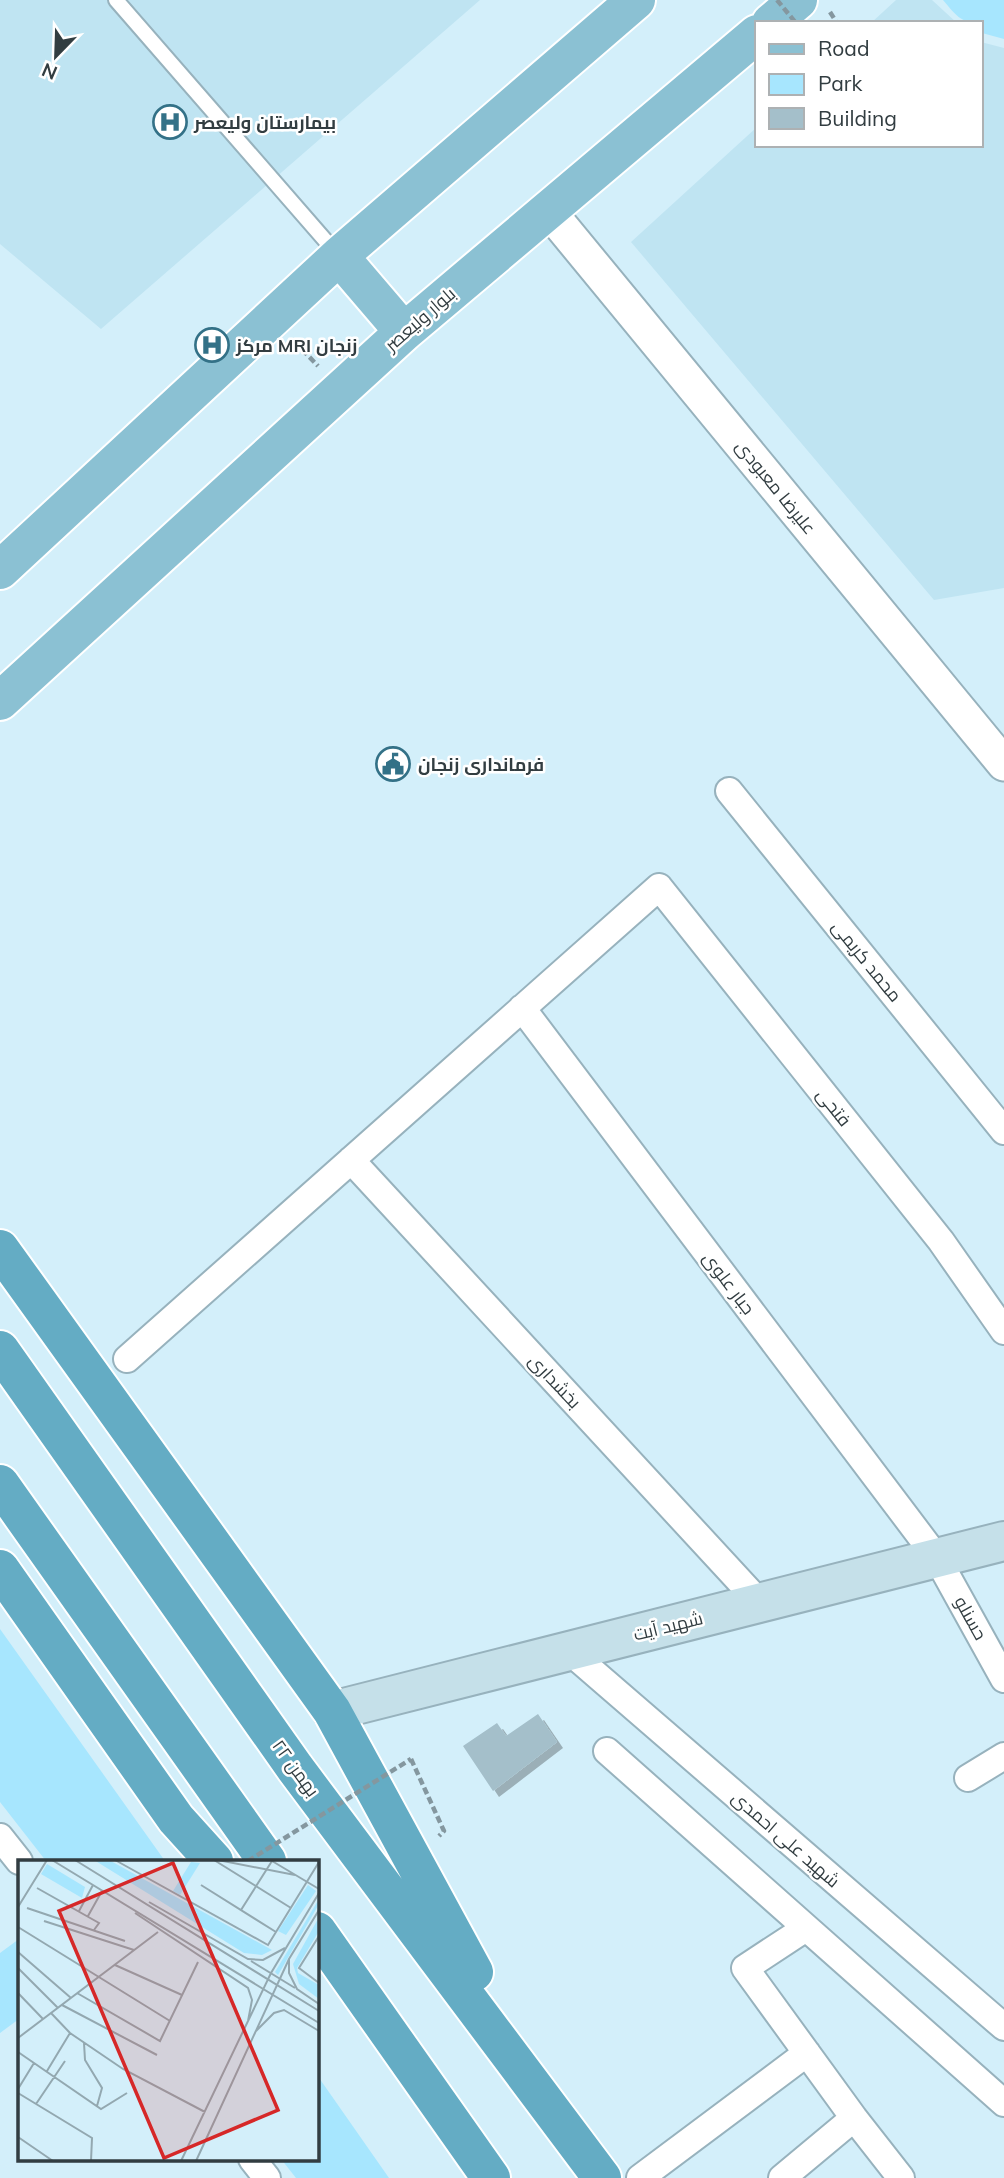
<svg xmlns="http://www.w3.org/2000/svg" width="1004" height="2178" font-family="Mulish,Cairo,sans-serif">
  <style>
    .built { fill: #bfe4f2 }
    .green { fill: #a7e6fe }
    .building { fill: #a4bfca; filter: url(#shadow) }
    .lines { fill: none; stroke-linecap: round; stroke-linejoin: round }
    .service-casing { stroke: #97b2bd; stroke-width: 18 }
    .minor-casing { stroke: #97b2bd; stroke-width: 30 }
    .tertiary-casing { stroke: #97b2bd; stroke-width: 37 }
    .secondary-casing { stroke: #97b2bd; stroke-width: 42 }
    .primary-casing { stroke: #fff; stroke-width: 42 }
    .trunk-casing { stroke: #fff; stroke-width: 42 }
    .path { stroke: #84979f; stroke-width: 4.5; stroke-dasharray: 7 3.5; stroke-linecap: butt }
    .service { stroke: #fff; stroke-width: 14 }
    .minor { stroke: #fff; stroke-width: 26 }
    .tertiary { stroke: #fff; stroke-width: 33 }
    .secondary { stroke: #c5e0e9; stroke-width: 38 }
    .primary { stroke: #8bc1d3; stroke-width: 38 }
    .trunk { stroke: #64acc4; stroke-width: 38 }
    .path-bridge { stroke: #84979f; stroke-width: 4.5; stroke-dasharray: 7 3.5; stroke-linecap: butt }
    .labels { text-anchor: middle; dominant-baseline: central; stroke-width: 5; stroke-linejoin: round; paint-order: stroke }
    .poi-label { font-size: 18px; font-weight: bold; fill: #323d41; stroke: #fff; text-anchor: start }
    .street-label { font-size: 18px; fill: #323d41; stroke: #fff }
    .inset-road { fill: none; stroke: #93a8b0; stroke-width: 2 }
    .view { fill: #d62828; fill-opacity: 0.15; stroke: #d62828; stroke-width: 3.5 }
    .inset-edge { fill: none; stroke: #323d41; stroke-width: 3.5 }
  </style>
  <defs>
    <filter id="shadow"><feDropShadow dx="6" dy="6" stdDeviation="0" flood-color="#0004"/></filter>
  </defs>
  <rect width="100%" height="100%" fill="#d3effa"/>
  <path class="built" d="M0,0H480L101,329L0,244Z
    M896,0H932L957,23H871Z
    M981,42L1004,48V588L934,600L631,242L757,127V145H981Z"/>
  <path class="green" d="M943,0H1004V39L982,33L981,23C960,23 956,15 943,0Z
    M0,1629L165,1861H46L0,1802Z
    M19,1939V2019L0,2033V1953Z
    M317,2075L389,2178H296L281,2159H317Z"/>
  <path class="building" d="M538,1714L557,1742L493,1791L463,1746L497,1723L506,1736Z"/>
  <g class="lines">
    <g class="service-casing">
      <path id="service" d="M116,0L338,255"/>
    </g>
    <g class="minor-casing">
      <path id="minor" d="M729,791L1004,1131
        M522,1008L937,1558L1004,1679
        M351,1160L760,1603
        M127,1359L659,887L941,1241L1004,1331
        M569,1651L1004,2027
        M607,1751L1004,2103
        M968,1778L1004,1756
        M0,1837L19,1861
        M806,1928L745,1968L854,2118L901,2178
        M252,2159L267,2178
        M640,2178L807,2053
        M782,2178L854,2118"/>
    </g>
    <g class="tertiary-casing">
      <path id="tertiary" d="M548,210L1004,764"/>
    </g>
    <g class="secondary-casing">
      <path id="secondary" d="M332,1711L1004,1541"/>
    </g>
    <g class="primary-casing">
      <path id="primary" d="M771,23L798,0
        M339,256L404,332
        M0,570L339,256L636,0
        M0,701L404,332L757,34"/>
    </g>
    <g class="trunk-casing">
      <path id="trunk" d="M0,1249L332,1711L474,1972
        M0,1350L295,1768L602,2178
        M0,1484L267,1861
        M0,1569L176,1819L214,1861
        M317,1931L491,2178"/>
    </g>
    <path class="path" d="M830,12L837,23
      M295,342L318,366
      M411,1759L444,1831L439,1836"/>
    <use href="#service" class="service"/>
    <use href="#minor" class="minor"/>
    <use href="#tertiary" class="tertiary"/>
    <use href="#secondary" class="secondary"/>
    <use href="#primary" class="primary"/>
    <use href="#trunk" class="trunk"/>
    <path class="path-bridge" d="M777,0L796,23
      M248,1861L411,1759"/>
  </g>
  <defs>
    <g id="hospital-ring" transform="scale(1.75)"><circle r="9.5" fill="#fff" stroke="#337187" stroke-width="1.5"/><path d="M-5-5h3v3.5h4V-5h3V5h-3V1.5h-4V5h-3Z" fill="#337187"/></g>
    <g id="civic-ring" transform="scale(1.75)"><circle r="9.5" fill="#fff" stroke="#337187" stroke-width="1.5"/><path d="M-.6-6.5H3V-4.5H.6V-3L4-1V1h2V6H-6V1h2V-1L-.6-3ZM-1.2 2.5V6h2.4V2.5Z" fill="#337187"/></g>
  </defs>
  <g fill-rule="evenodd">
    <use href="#hospital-ring" x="170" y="122"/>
    <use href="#hospital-ring" x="212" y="345"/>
    <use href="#civic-ring" x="393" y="764"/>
  </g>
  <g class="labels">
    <g class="poi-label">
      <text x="194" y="122">بیمارستان ولیعصر</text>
      <text x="236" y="345">مرکز MRI زنجان</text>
      <text x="418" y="764">فرمانداری زنجان</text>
    </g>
    <g class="street-label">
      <text transform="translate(420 319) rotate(-41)">بلوار ولیعصر</text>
      <text transform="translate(776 487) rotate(51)">علیرضا معبودی</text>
      <text transform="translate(867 961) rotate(51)">محمد کریمی</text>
      <text transform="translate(834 1107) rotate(51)">فتحی</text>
      <text transform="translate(729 1283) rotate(53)">جبار علوی</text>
      <text transform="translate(555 1381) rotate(47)">بخشداری</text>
      <text transform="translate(971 1618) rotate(61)">حسنلو</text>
      <text transform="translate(668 1626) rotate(-14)">شهید آیت</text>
      <text transform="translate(296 1768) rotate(54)">۲۲ بهمن</text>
      <text transform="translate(786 1839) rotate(41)">شهید علی احمدی</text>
    </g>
  </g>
  <g transform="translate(18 1860)">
    <rect width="301" height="301" fill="#d3effa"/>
    <path d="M76,0H91L254,90L244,95L226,93ZM173,2L182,3L162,35L155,31ZM29,4L67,27L64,38L23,14ZM290,25L298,31L268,75L260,71ZM301,39V44L260,115L257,112ZM301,57V71L279,108L280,113L301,125V139L281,124L275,104Z" fill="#a7e6fe"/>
    <path class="inset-road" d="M34,0L301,163M57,0L301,151M97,0L250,85L301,2M196,0L273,48M200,0L277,15M254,1L301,29M183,25L258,72M19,28L81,63L76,70M131,42L230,99L245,100L267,88M0,47L29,0M9,48L107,81M223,50L254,1M61,51L75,25M117,53L230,128L234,140L230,161M70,56L84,31M26,61L116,90M0,67L152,161M301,76L281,108L301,123M0,92L53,138M271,99V113L279,129L301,144M233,101L277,128M97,105L164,135M0,108L40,148M0,133L25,159M59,133L142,181L180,102M44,145L139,195M33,153L52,173L105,209L187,252M238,171L256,153L266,150L301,171M0,178L140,72M66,183L67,200L84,228L79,246M0,192L83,249L109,233M29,211L52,173M0,229L16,203M0,233L74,278L73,301M18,244L47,201M0,277L35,301M163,301L253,113L301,33M178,301L271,99L301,50"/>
    <path class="view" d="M155,3L260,250L146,298L41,51Z"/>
    <rect width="301" height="301" class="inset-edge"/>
  </g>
  <rect x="755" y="21" width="228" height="126" fill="#ffffff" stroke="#adb1b3" stroke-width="2"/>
  <rect x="769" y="44" width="35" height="10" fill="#8bc1d3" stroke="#adb1b3" stroke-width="2"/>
  <text x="818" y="56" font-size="21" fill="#323d41">Road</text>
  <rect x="769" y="74" width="35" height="21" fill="#a7e6fe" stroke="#adb1b3" stroke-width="2"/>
  <text x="818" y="91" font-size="21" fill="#323d41">Park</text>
  <rect x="769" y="108" width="35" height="21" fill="#a4bfca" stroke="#adb1b3" stroke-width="2"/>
  <text x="818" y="126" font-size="21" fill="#323d41">Building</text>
  <g transform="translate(56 56) rotate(203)" stroke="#ffffff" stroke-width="5" paint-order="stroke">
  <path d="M0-5L12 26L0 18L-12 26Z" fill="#323d41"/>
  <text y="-10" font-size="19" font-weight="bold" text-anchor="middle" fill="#323d41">N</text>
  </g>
</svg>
